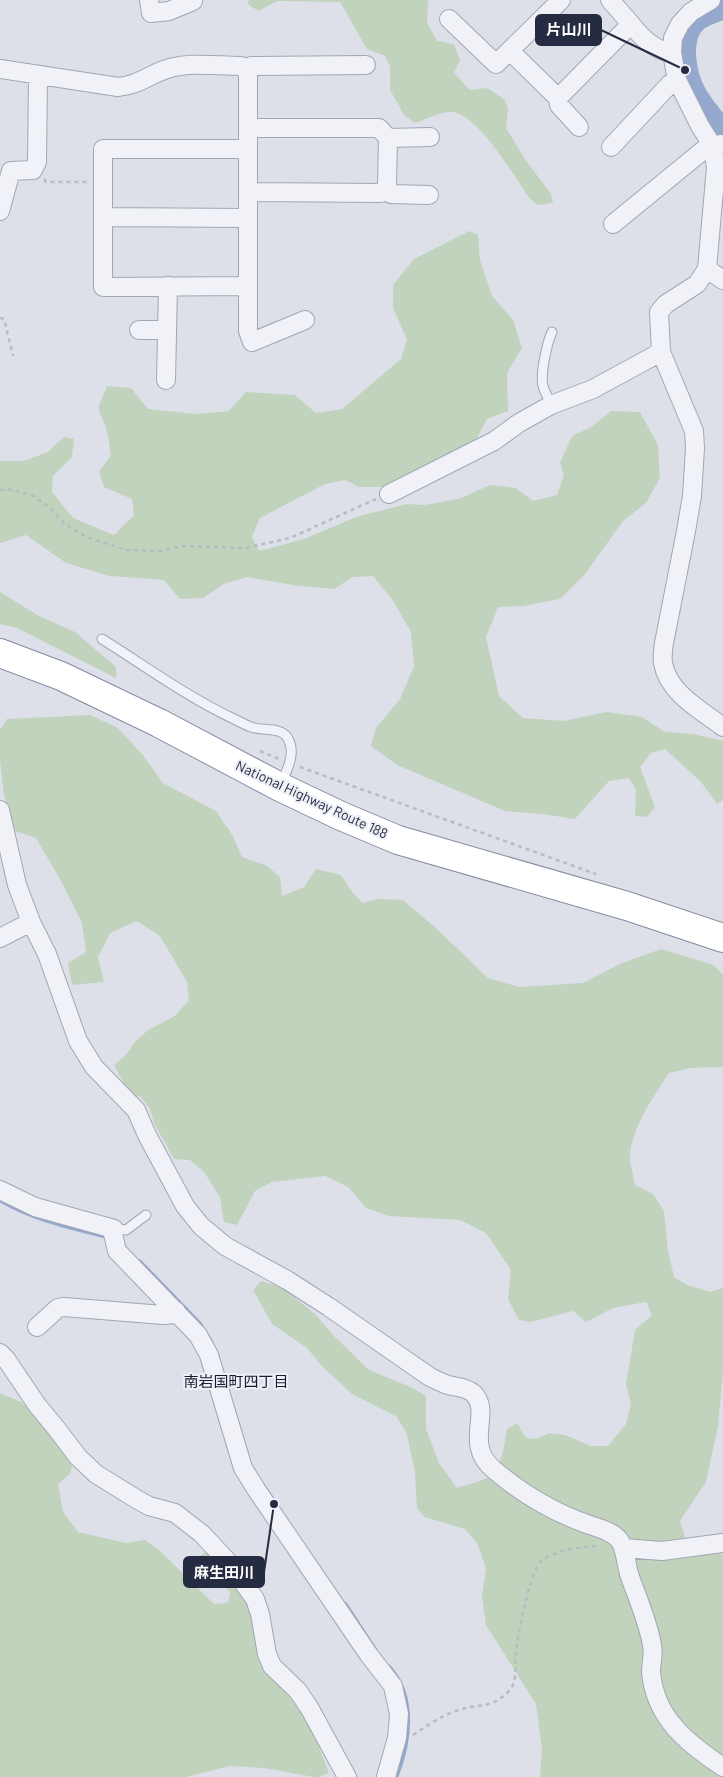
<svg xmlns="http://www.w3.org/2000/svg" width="723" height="1777" font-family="Barlow,'Noto Sans JP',sans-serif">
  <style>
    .green { fill: #c1d3bd }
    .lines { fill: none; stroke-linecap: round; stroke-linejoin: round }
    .stream { stroke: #94a9cd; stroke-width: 4.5 }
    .river { stroke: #94a9cd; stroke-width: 28 }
    .lane-casing { stroke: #a2a6b3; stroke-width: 11 }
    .street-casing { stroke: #a2a6b3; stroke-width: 20 }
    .highway-casing { stroke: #838ba1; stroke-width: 30 }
    .path { stroke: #b7bbc4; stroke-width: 2.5; stroke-dasharray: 4 4; stroke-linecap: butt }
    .lane { stroke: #f0f2f7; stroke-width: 9 }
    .street { stroke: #f0f2f7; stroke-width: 18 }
    .highway { stroke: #fff; stroke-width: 28 }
    .labels { text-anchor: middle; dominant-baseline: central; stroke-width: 4; stroke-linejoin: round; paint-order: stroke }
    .street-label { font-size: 14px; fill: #252c41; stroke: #edf0f6 }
    .neighbourhood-label { font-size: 15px; fill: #171d31; stroke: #edf0f6 }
    .leader { fill: none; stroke: #252c41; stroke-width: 2 }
    .callout-dot { fill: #252c41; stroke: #edf0f6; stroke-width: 2 }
    .callout { fill: #252c41; stroke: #252c41; stroke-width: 2 }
    .callout-label { font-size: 15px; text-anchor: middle; font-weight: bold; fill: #fff }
  </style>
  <rect width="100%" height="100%" fill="#dde0e9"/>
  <path class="green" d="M249,0H428L427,22L437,41L454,44L460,60L454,73L470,90L487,88L504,99L508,108L506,128L525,159L551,194L553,203L538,205L530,199C515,178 475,108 448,112C437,113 425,120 415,123L404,115L390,90V66L385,56L367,49L340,2L278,1L258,11L248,4Z
    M469,231L478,235L480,260L492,296L513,320L522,348L507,373L508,411L487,419L476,440L416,474L386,487H359L345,480L325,484L260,518L252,537L259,551L304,539L356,517L407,504L424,505L459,499L490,485L516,488L533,501L557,495L564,475L560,463L572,436L591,427L611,411L640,412L658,445L660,478L646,503L623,521L585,574L560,599L523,606L498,607L486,637L499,696L523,718L564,721L607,712L642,717L665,732L693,734L723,741V800L717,804L701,782L665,749L651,753L640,767L655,807L647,817L635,816L636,790L629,778L609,781L575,819L542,814L505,811L397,765L371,746L376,728L400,699L414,666L411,632L394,602L373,576L353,577L334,589L299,586L247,577L224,584L203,598L180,599L164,580L110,576L66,563L26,535L0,543V461H24L48,452L64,437L74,439L72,457L53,476L52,492L73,518L114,535L134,515L132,499L104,487L99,472L111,455L107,431L98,408L107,386L131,388L148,409L197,414L229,411L246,392L295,395L316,413L342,409L401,359L407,340L393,308V285L414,259Z
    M0,592L39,616L75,632L116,667V678L17,628L0,624Z
    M90,715L118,728L142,754L163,783L216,811L233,836L242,857L267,866L280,877L282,896L304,887L316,869L341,875L350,889L362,903L378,899L403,900L437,929L488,978L519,987L583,983L620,964L661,949L714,965L723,975V1067L691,1068L669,1073C654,1096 630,1130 630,1158C630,1167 634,1176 635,1185L653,1194L664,1211L668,1250L674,1277L687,1285L710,1292L723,1288V1373L718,1426L706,1482L680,1521L690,1554H723V1777H539L540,1775L542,1750L536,1704L486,1625L482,1596L486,1568L477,1543L465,1529L424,1517L417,1508L415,1473L407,1434L397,1417L352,1394L321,1365L307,1348L272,1324L253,1290L261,1281L282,1287L315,1314L334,1336L369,1370L413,1388L426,1396V1429L439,1463L457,1488C467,1484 483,1482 491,1475C503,1464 504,1444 507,1429L517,1423L526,1438L536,1439L549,1433L565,1435L591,1446H608L626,1424L631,1404L626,1384L635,1330L652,1315L646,1302L613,1308L586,1322L573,1311L531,1322L519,1320L508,1299L511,1270L486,1233L460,1220L389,1216L366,1208L348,1187L325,1176L272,1182L255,1191L237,1225L224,1222L220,1197L204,1172L190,1160L174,1159L154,1123L150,1109L141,1097L130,1095L114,1065L126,1055L134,1043L148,1030L175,1016L189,1000L187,982L160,936L137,921L110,933L98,957L104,982L72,985L68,963L86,952L82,923L60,879L36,838L15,831L4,795L0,761V730L7,719Z
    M0,1393L21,1402L53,1430L73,1462L70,1474L58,1484L63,1512L78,1532L126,1543L145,1540L160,1551L214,1604L228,1603L230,1592L202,1566L199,1556L207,1552L227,1570L249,1600L256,1623V1648L261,1666L285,1691L312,1728L329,1773L319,1777H314L264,1768L230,1766L186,1777H0Z"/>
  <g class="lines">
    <path class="stream" d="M0,1200C32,1219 68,1227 104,1236
      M140,1262L199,1323L211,1342
      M345,1604L375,1650
      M389,1667C416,1697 410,1742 396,1777"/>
    <path class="river" d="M723,5C714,9 703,12 695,18C674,36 682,76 694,97C703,111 712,122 723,134"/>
    <g class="lane-casing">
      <path id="lane" d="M551,405C549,399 545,393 543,386C540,374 547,343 552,332
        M102,639C145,666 189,698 234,719C240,722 246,725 251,727C263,731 280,727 287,737C297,752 287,770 281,784
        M114,1229L126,1230L146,1215"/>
    </g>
    <g class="street-casing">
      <path id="street" d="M149,0L151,13L169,11L193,1
        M610,0L631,24
        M711,0L691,12L680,24L673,38L672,53L677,80L700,126L712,145L716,167L707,269L697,284L666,304L659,312L661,352L694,431L695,448L692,496L686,531L664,643C663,650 662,657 663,663C668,693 701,710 723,727
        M449,19L496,64L561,0
        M510,51L558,98L559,105L579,127
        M0,69L118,87C140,85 151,73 170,68C192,62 218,66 241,66L248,72V331L252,342L305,320
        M246,70L251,66L366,65
        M558,98L631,24C641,37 656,51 672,53
        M248,128H379L388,138L430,137
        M611,147L670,84L677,80
        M248,149H103V287L248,286
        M384,190L391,194L429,195
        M248,192L381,193L387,187L388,138
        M0,211L11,171L33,170L37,162L38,76
        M103,217L248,218
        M613,224L706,148L721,144
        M707,269L723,280
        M139,330H167
        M166,380L168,286
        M389,494L494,441L519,423L551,405L593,389L661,352
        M0,810L17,885L31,922L47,954L78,1041L94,1067L136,1110L147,1135L185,1206L201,1226L225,1246L287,1280L329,1307L430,1377C436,1380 442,1383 448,1385C456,1387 466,1387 473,1393C493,1412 463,1443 493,1469C520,1492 553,1512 587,1524C598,1528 613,1531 620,1541C626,1551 626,1565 630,1577C638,1599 648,1622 652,1645C654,1654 651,1663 651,1672C655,1718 687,1743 723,1767
        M0,938L31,922
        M0,1190L35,1207L114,1229L113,1234L117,1251L198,1335L209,1355L243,1468L256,1489L369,1655L393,1686L399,1714L397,1738L386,1777
        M37,1327L58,1308L64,1307L163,1315L174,1314L176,1311
        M0,1353L6,1359L37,1405L56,1428L78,1457L96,1474L138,1500L149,1506L175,1513L202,1534L230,1564L255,1599L260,1614L267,1654L272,1666L298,1691L310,1709L347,1777
        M623,1548L662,1551L723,1543"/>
    </g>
    <g class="highway-casing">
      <path id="highway" d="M0,653L61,676L159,723L280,787L341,816L398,840L627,906L723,938"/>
    </g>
    <path class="path" d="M44,179L46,182H87
      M0,318L4,319L13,356
      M0,490L7,489L32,495L49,507L65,524L87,537L126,550L160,551L184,546L245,548L290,538L376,499
      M260,751L279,759
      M300,767L596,874
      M413,1735C427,1726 440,1716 456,1711C477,1703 490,1710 508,1692C519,1681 514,1665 516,1652C518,1634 529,1577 539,1564C547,1551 585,1546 599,1546"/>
    <use href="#lane" class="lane"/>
    <use href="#street" class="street"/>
    <use href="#highway" class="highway"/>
  </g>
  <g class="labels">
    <g class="street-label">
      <text transform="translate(312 799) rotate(25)">National Highway Route 188</text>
    </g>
    <g class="neighbourhood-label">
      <text x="236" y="1381">南岩国町四丁目</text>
    </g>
  </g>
  <path class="leader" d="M685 70L601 30M274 1504L264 1572"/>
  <g class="callout-dot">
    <circle cx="685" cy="70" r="5"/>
    <circle cx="274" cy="1504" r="5"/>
  </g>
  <g class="callout">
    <rect x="536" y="15" width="65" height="30" rx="5"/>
    <rect x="184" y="1557" width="80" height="30" rx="5"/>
  </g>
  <g class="callout-label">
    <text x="569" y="35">片山川</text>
    <text x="224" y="1578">麻生田川</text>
  </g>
</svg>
